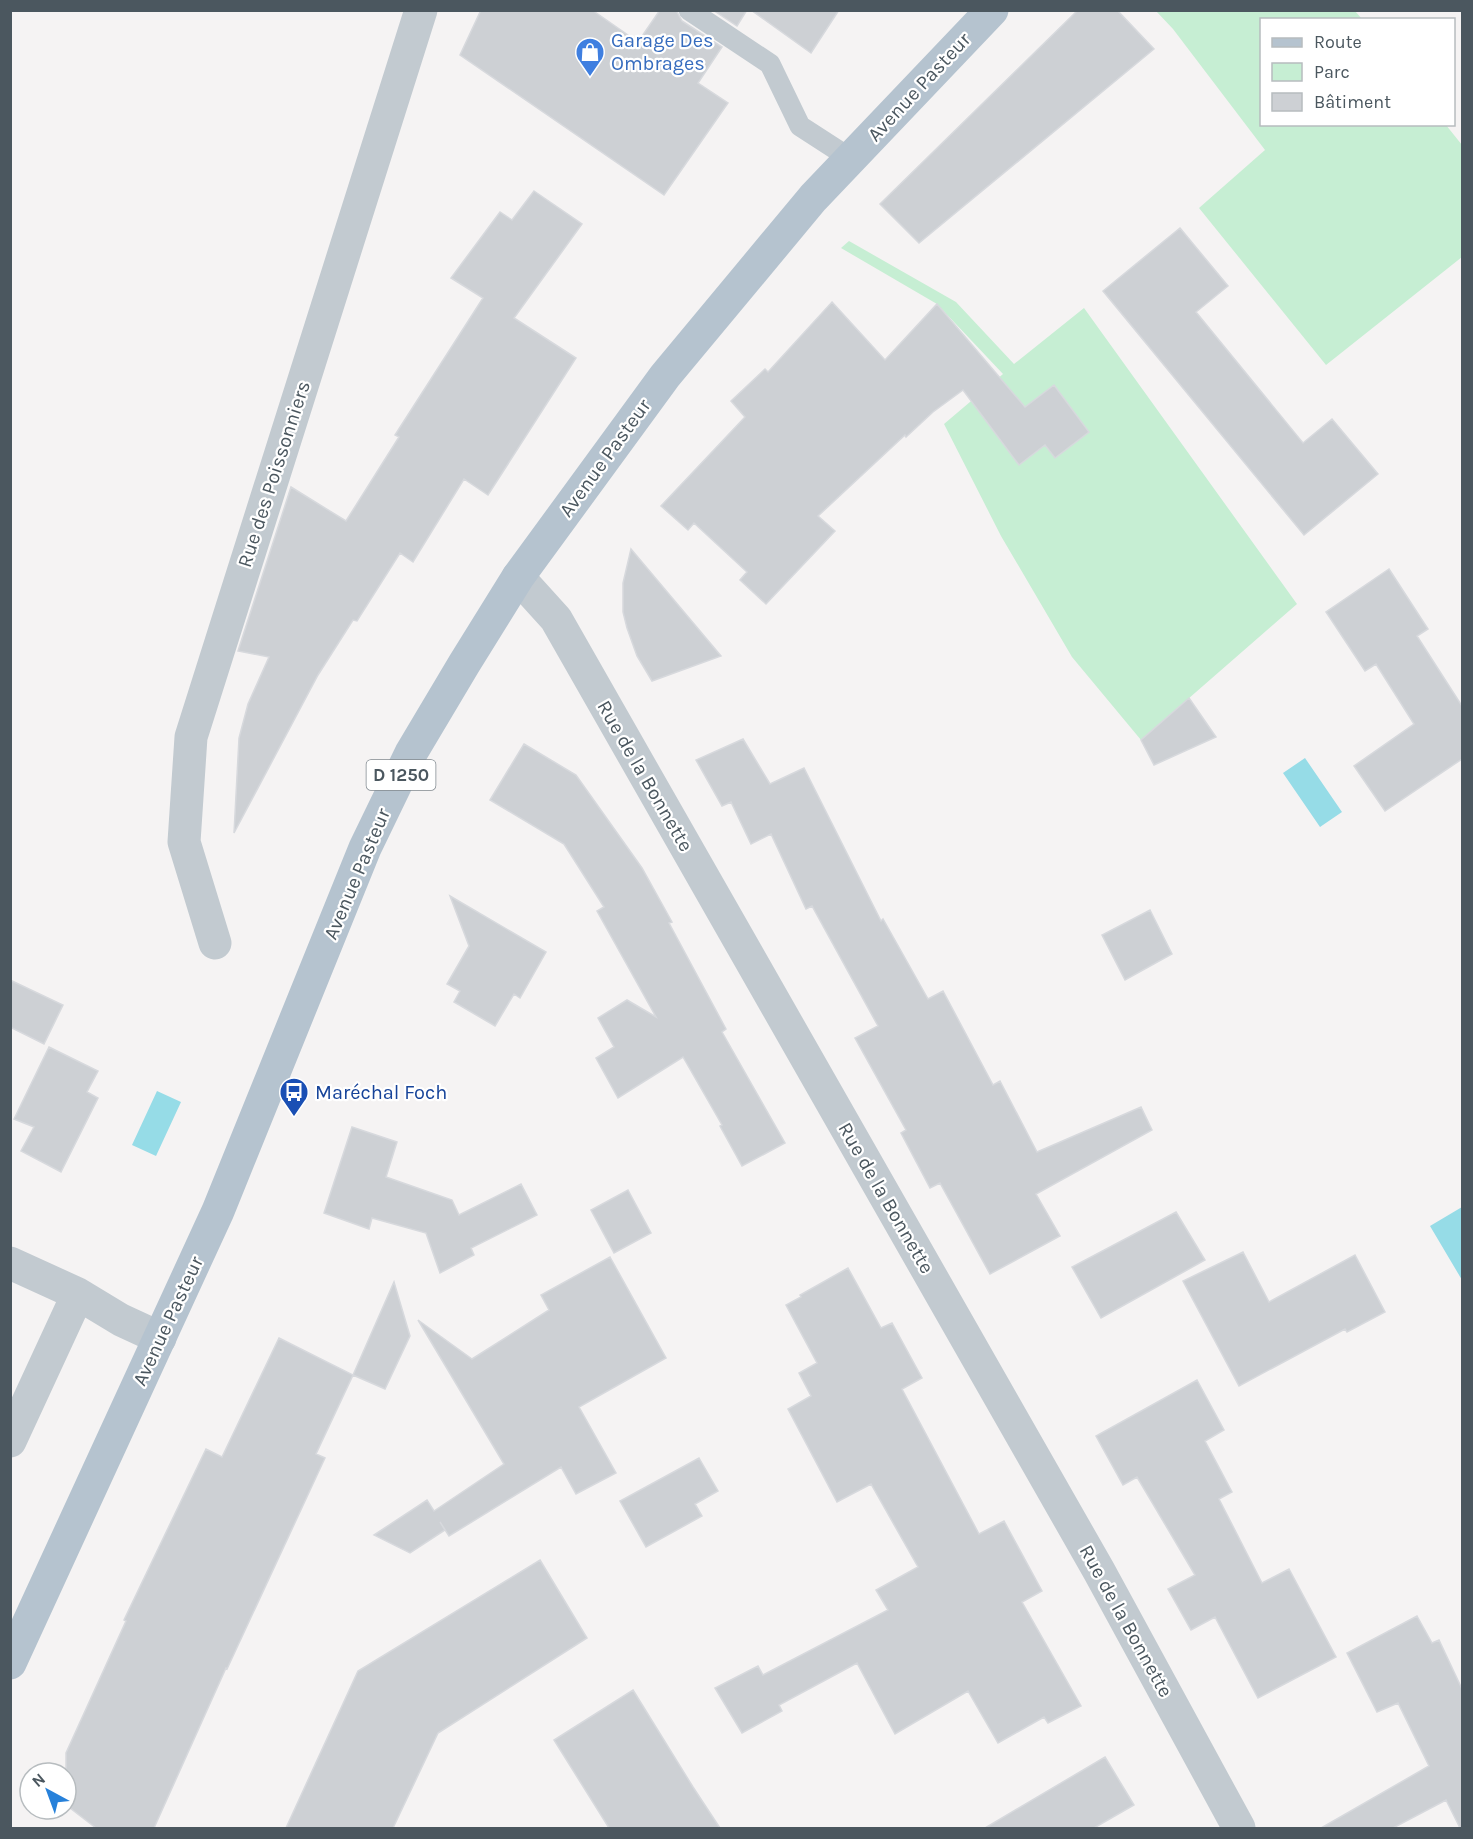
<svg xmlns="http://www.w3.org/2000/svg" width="1473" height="1839" font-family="Karla,sans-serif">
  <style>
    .green { fill: #c6eed3 }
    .water { fill: #96dce7 }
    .building { fill: #cdd0d4; stroke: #d7d9dd; stroke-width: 1.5 }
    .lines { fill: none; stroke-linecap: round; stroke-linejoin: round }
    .service { stroke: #c2cad0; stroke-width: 21 }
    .minor { stroke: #c2cad0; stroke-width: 33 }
    .primary { stroke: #b5c3cf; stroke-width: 33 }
    .labels { text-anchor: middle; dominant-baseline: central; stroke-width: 4.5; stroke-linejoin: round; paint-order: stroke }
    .shield { fill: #fff; stroke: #81898f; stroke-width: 1.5 }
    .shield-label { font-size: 18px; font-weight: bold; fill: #4b575f }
    .shop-label { font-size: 20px; fill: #366cbe; stroke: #fff; text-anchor: start }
    .street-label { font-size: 20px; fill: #4b575f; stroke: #fff }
    .transit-label { font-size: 20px; fill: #164399; stroke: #fff; text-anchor: start }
  </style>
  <rect width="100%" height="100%" fill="#f5f3f3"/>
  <path class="green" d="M1156,11H1355L1362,19L1262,20V124L1446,125L1462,145V257L1326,365L1199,208L1265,150L1173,29Z
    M849,241L956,302L1014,364L1084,308L1297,604L1141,740L1072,657L1001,536L944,424L1003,374L937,304L841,248Z"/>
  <path class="water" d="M1305,758L1342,812L1320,827L1283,773Z
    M157,1091L181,1102L156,1156L132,1145Z
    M1462,1207V1280L1430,1226Z"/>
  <path class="building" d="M481,10H592L638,42L660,10H676L682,21L722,47L698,83L728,103L664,195L460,55Z
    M713,10H747L737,26Z
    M751,10H839L811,53Z
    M1078,10H1117L1154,49L919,243L880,204Z
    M534,191L582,224L514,318L576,358L488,495L464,479L413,562L400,553L357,621L353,620L318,675L234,833L239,738L248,704L269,657L238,651L291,487L346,521L399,437L395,435L483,298L451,278L500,212L512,220Z
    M1180,228L1228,286L1196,312L1303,443L1332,419L1378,474L1304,535L1103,291Z
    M832,302L885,360L937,304L1025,407L1054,385L1089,432L1055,458L1045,445L1019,465L963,390L933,412L906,437L905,435L818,516L835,531L766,604L740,580L747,572L694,523L688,530L661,506L745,417L731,401L765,369L768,372Z
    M631,549L721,656L652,681L637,656L627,628L623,612V583Z
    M1389,569L1428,629L1417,636L1462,706V759L1385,811L1354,766L1414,724L1376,664L1365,671L1326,612Z
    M1189,698L1216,737L1154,765L1141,740Z
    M743,739L770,784L804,768L881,921L883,919L928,999L943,991L993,1085L1000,1081L1037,1152L1141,1107L1152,1130L1036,1194L1060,1236L990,1274L940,1183L930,1188L901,1133L906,1130L855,1038L878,1026L812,906L806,909L771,834L751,844L731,802L722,806L696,760Z
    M524,744L576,775L642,868L672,922L669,923L726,1029L722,1032L785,1143L742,1166L720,1126L722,1125L683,1057L618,1098L596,1058L614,1047L598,1018L627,1000L656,1017L597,911L604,907L564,844L490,800Z
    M450,896L546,952L520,998L514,994L495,1026L454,1002L460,991L447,984L469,946Z
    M1150,910L1172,954L1125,980L1102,935Z
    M10,980L63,1005L44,1044L10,1027Z
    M49,1047L98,1071L87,1092L98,1098L61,1172L21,1151L34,1127L14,1119Z
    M352,1127L397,1142L386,1177L452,1200L459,1215L521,1184L537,1215L471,1248L474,1255L440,1273L426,1233L372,1218L369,1229L324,1213Z
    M628,1190L651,1233L614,1253L591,1210Z
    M1176,1212L1205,1260L1101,1318L1072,1267Z
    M1243,1252L1269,1302L1355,1255L1385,1312L1347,1332L1345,1329L1239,1386L1183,1281Z
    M610,1257L666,1358L579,1407L616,1473L576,1494L561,1467L449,1536L440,1522L445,1530L410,1553L374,1535L427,1500L434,1511L504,1464L418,1320L472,1359L549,1310L541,1295Z
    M848,1268L881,1328L892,1323L922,1378L902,1389L979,1534L1004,1521L1042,1591L1022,1602L1081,1706L1048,1723L1044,1717L998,1743L968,1691L895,1734L857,1663L779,1705L782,1711L742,1733L715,1688L758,1666L763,1675L888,1610L876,1590L918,1567L871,1484L837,1502L788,1409L811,1396L799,1373L817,1363L786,1305L801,1297L800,1295Z
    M394,1282L410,1336L385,1389L353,1375Z
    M279,1338L353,1375L316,1454L325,1458L227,1669L226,1668L154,1828H96L66,1805V1753L126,1621L124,1620L206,1449L222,1457Z
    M1197,1380L1224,1430L1205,1441L1232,1492L1219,1499L1262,1583L1289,1569L1336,1657L1258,1698L1215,1617L1191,1630L1168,1589L1195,1575L1137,1477L1123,1485L1096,1436Z
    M699,1458L718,1491L695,1504L702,1516L646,1547L620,1501Z
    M540,1560L587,1638L438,1733L393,1828H286L358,1671Z
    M1417,1616L1432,1643L1439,1640L1462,1689V1828H1460L1446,1800L1393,1828H1321L1429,1766L1398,1703L1377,1712L1347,1653Z
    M633,1690L693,1787L720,1828H609L554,1740Z
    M1105,1757L1134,1805L1094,1828H985Z"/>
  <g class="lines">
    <path class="service" d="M689,10L770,64L800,126L851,159"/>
    <path class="minor" d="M518,577L556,619L1099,1571L1239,1828
      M215,943L184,842L191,737L421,10
      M10,1263L78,1294L121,1320L160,1338
      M10,1441L78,1294"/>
    <path class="primary" d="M10,1663L218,1211L365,848L411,753L464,664L518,577L665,376L813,198L992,10"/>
  </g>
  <defs>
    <g id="shop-pin" transform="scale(1.5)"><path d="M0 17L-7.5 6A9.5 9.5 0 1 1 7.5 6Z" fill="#3f7fe0" stroke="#fff"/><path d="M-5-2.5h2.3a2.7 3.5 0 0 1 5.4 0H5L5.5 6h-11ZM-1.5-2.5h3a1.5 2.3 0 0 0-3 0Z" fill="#fff"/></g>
    <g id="bus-pin" transform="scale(1.5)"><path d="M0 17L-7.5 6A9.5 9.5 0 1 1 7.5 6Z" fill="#1a4fb4" stroke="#fff"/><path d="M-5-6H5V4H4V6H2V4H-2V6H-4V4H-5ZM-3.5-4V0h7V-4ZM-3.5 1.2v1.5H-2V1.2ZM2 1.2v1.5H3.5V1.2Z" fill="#fff"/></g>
  </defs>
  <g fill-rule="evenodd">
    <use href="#shop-pin" x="590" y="52"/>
    <use href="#bus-pin" x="294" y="1092"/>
  </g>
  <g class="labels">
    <rect class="shield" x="366.5" y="760" width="69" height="30" rx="4.5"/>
    <g class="shield-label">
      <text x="401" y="775">D 1250</text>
    </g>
    <g class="shop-label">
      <text x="611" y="40">Garage Des<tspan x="611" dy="23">Ombrages</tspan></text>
    </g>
    <g class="street-label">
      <text transform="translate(919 87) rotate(-47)">Avenue Pasteur</text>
      <text transform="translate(605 458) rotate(-54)">Avenue Pasteur</text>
      <text transform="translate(274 474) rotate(-72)">Rue des Poissonniers</text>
      <text transform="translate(645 776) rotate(60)">Rue de la Bonnette</text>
      <text transform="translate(357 874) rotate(-67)">Avenue Pasteur</text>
      <text transform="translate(886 1198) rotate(60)">Rue de la Bonnette</text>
      <text transform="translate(168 1321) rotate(-65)">Avenue Pasteur</text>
      <text transform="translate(1126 1621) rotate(61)">Rue de la Bonnette</text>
    </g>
    <g class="transit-label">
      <text x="315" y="1092">Maréchal Foch</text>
    </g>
  </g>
  <rect width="1473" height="1839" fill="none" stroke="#4b575f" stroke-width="24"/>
  <rect x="1260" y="18" width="195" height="108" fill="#ffffff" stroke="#b7bcbf" stroke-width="1.5"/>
  <rect x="1272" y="38" width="30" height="9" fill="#b5c3cf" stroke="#b7bcbf" stroke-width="1.5"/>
  <text x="1314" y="48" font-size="18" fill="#4b575f">Route</text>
  <rect x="1272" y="63" width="30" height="18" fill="#c6eed3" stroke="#b7bcbf" stroke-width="1.5"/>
  <text x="1314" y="78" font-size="18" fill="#4b575f">Parc</text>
  <rect x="1272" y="93" width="30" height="18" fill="#cdd0d4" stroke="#b7bcbf" stroke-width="1.5"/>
  <text x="1314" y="108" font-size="18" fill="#4b575f">Bâtiment</text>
  <g transform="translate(48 1791) rotate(319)"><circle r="28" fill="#ffffff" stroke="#b7bcbf" stroke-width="1.5"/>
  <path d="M0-4.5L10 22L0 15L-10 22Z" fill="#2781da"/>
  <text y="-9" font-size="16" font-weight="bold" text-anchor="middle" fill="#4b575f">N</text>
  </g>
</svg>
